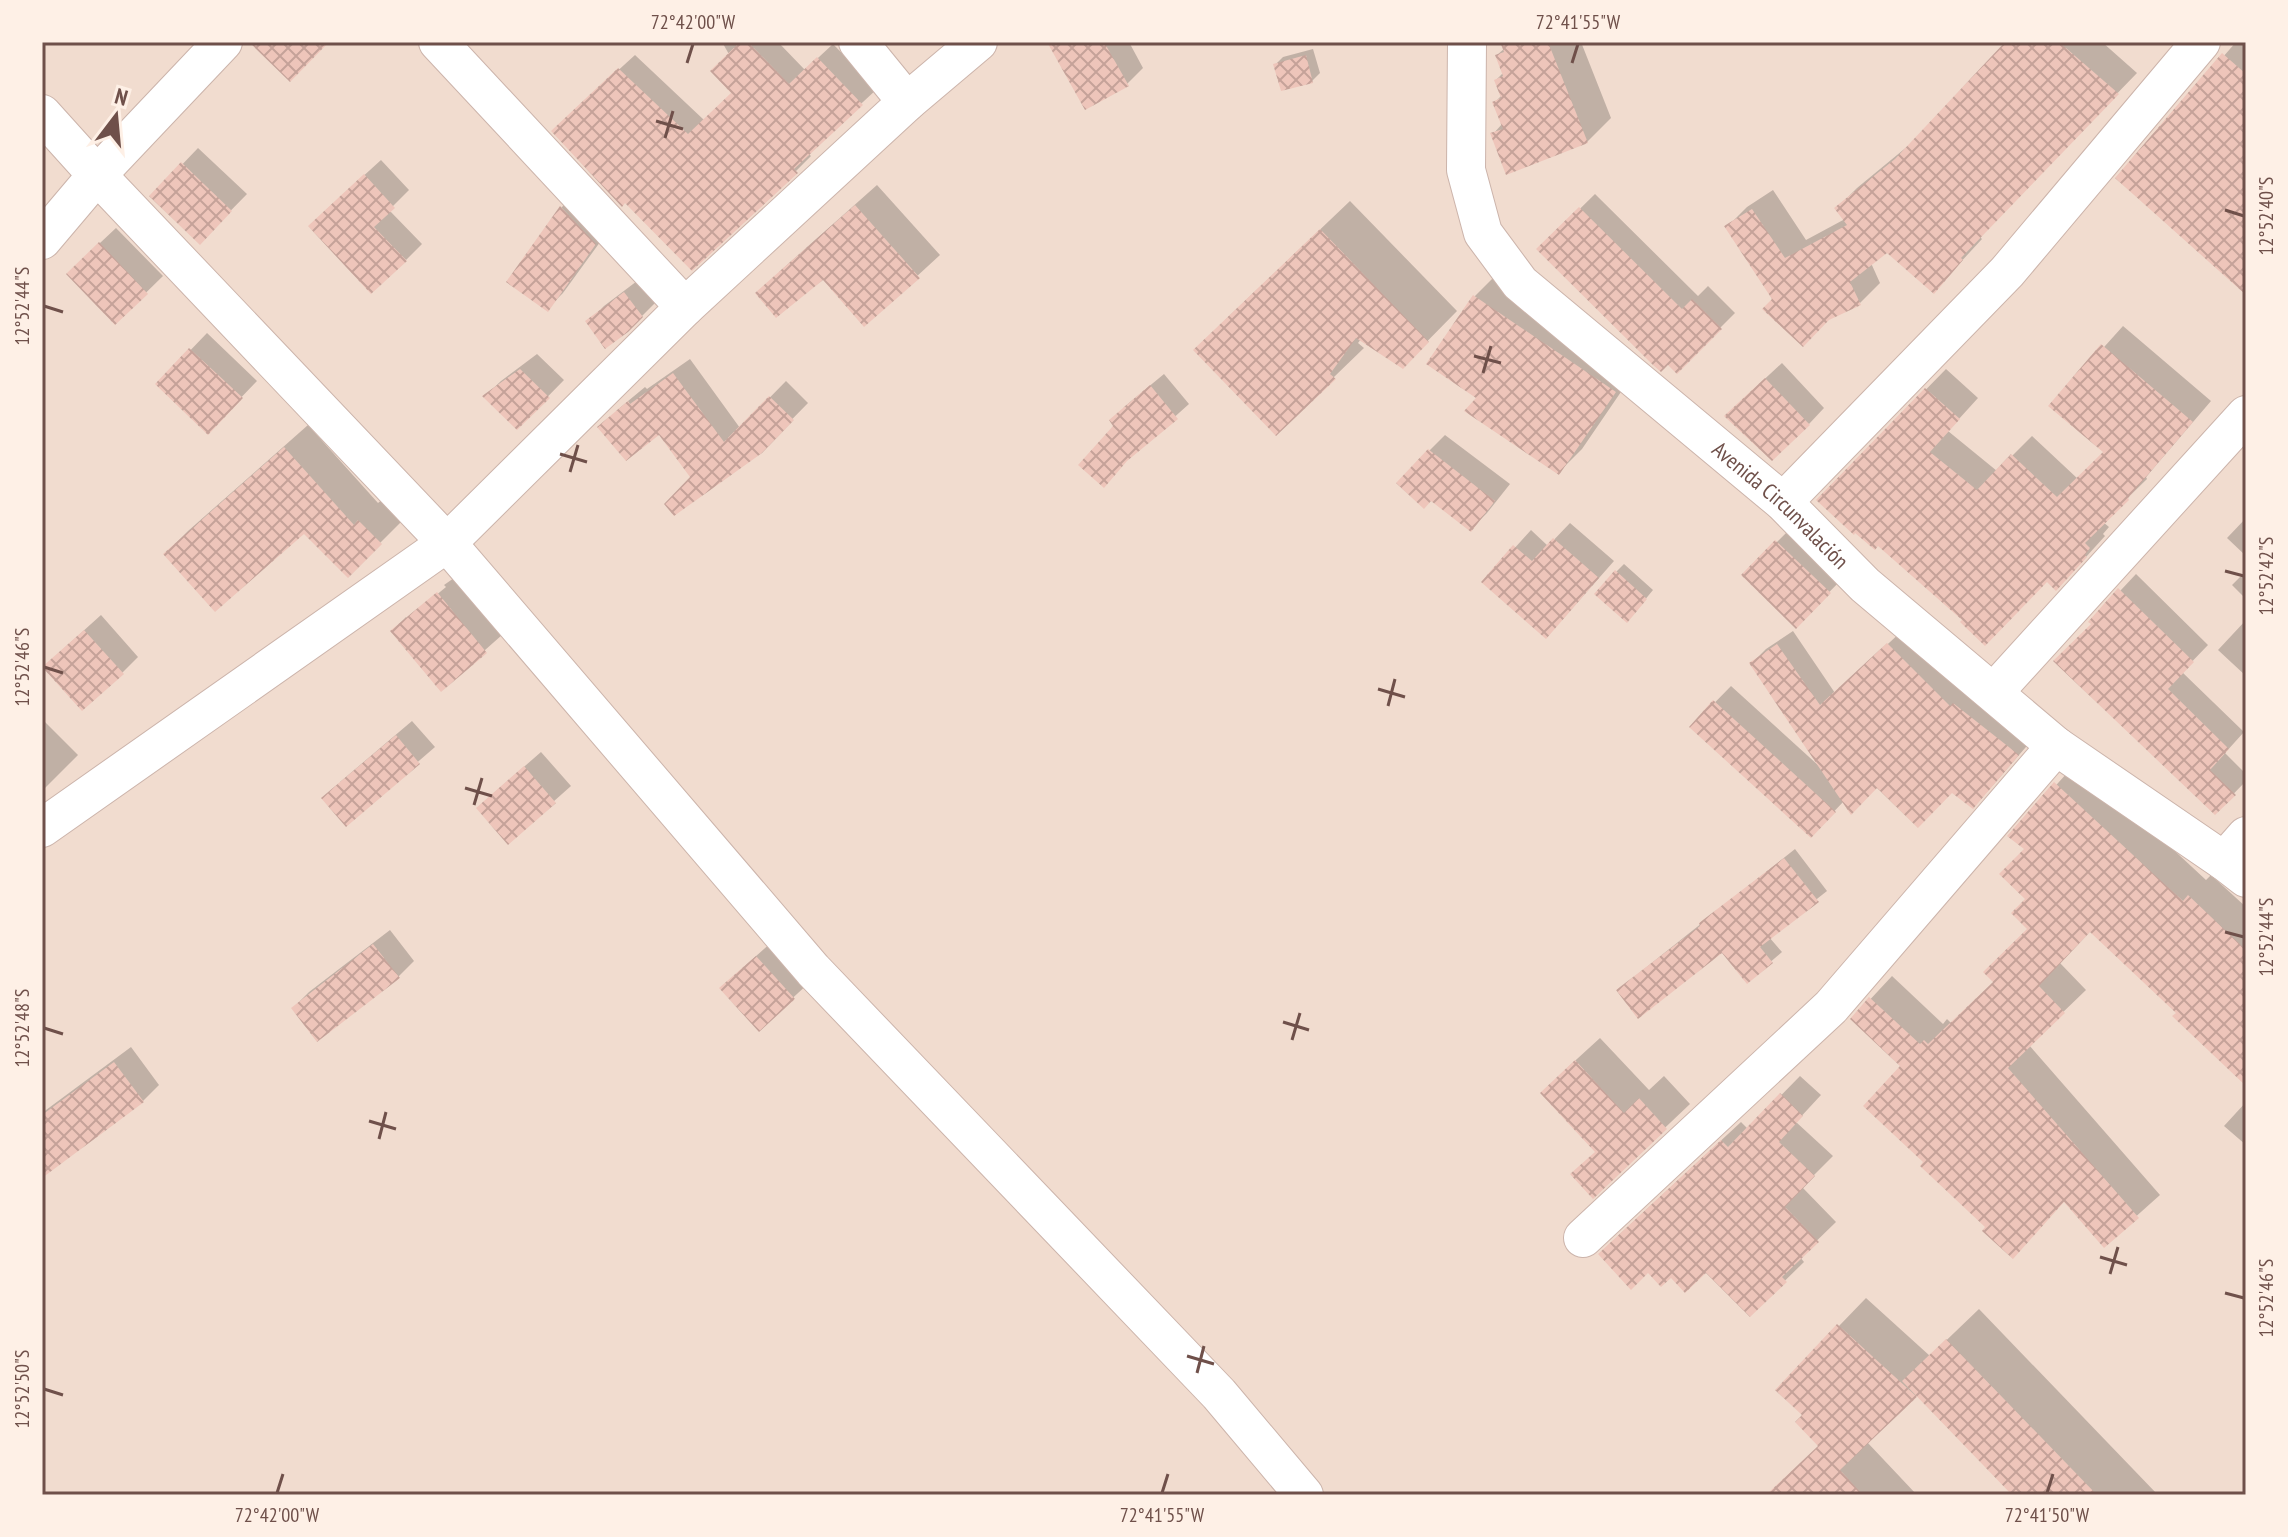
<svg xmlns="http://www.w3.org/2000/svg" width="2288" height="1537" font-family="'PT Sans Narrow',sans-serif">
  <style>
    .residential { fill: #f1dccf }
    .shadow { fill: #0003 }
    .building { fill: url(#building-cross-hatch) }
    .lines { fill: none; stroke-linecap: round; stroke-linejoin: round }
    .minor-casing { stroke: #ccb4ab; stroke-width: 40 }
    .minor { stroke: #fff; stroke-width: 38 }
    .ticks { fill: none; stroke: #6f504a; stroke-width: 3 }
    .labels { text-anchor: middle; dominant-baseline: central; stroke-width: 6; stroke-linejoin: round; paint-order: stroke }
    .street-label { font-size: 22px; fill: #6f504a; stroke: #fef0e6 }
    .neatline { fill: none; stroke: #6f504a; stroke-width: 3 }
    .ticks-label { font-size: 20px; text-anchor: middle; fill: #6f504a }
  </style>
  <defs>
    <pattern id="building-cross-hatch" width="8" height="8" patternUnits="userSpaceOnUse" patternTransform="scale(2)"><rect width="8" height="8" fill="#eec5ba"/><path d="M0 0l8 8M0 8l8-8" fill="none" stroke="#c5a299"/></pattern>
  </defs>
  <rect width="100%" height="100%" fill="#faece0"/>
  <path class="residential" d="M42,42H2246V1495H42Z"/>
  <path class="shadow" d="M722,42H778L805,70L833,44L877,89L808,153L811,156L796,171L568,116L635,55L704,120L734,92L730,56Z
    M1049,42H1129L1143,68L1127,84Z
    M1503,42H1581L1611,118L1587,142L1493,134L1503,123L1495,102L1502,95L1496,80L1504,72L1497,55L1505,48Z
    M2007,42H2102L2137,73L1979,236L1982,239L1934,291L1887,251L1871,263L1880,283L1860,303L1774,299L1727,227L1747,207L1773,190L1806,240L1845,219L1837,208L1857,188L1914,141Z
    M2236,42H2246V293L2118,178Z
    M1313,49L1320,73L1312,81L1275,65L1283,57Z
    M198,148L247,194L200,242L152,196Z
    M381,160L409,190L389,210L422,244L406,260L326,210Z
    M877,185L940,255L865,324L823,278L779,272Z
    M578,191L611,227L563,293L547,309L508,282L562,207Z
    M1595,194L1698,296L1708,286L1735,313L1677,371L1539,249Z
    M1350,201L1457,311L1402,367L1361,339L1358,343L1364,348L1276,433L1225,320Z
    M116,228L163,276L116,322L84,258Z
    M1499,272L1638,367L1582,449L1558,473L1479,398L1428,363L1475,296Z
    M641,278L658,300L642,316L588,322L604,306Z
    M2123,326L2211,401L2146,477L2147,479L2103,522L2109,527L2103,534L2105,536L2076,568L2047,579L1965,620L1879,544L1818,500L1946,369L1978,398L1948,431L1997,471L2032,436L2078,479L2105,452L2051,406Z
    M207,333L257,381L208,432L158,384Z
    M537,354L564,380L517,428L485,396L501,381Z
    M690,359L740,428L786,381L808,403L757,455L693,477L659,432L616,411L645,387L647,389Z
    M1782,363L1824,408L1809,424L1742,400Z
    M1164,374L1189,404L1132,455L1116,426L1124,407Z
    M308,425L378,503L383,499L404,519L348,575L304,531L165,554L188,531Z
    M1445,435L1510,484L1487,513L1471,529L1429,451Z
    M2246,518V556L2227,538Z
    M1570,523L1614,561L1562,620L1484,582L1531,530L1548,546Z
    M1793,526L1845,576L1796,626L1744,575Z
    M1624,564L1653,590L1634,613L1616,572Z
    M2246,571V599L2232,585Z
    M2136,574L2208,645L2182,672L2244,732L2225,753L2246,774V781L2215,813L2091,622Z
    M454,578L502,635L441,689L392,631L406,617V620L446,587L444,585Z
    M101,615L138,657L122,673L61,651Z
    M2246,620V676L2218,650Z
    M1903,630L2032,740L1987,792L1878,785L1844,801L1826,820L1691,727L1731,686L1819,766L1751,664L1766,649L1793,631L1835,693Z
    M42,719L78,755L42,791Z
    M412,721L435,747L346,824L340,782Z
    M541,752L571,786L508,842L494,793Z
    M2078,761L2206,880L2211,875L2246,907V1083L2179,1013L2090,930L2060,963L2086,990L2029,1045L2160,1195L2104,1245L2065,1201L1988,1227L1926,1162L1903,1065L1852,1019L1892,976L1943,1024L1947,1019L1951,1023L1995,982L2030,929L2027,849L2010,836Z
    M1795,849L1827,891L1769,937L1782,952L1748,981L1722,951L1629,981Z
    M390,930L414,961L398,977L293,1008L309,992Z
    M773,941L810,982L759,1029L738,972Z
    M1600,1038L1649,1090L1664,1076L1690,1104L1593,1196L1596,1151L1566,1069Z
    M131,1047L159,1085L143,1101L42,1170V1113Z
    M1800,1076L1821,1095L1796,1122L1833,1156L1802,1187L1836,1222L1800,1257L1804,1262L1750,1315L1706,1270L1671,1275L1619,1235L1741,1122L1748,1129Z
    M2246,1102V1145L2224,1126Z
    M1866,1298L1930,1356L1979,1309L2158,1495H2015L1918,1394L1867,1442L1917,1495H1784L1820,1445L1805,1415L1839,1326Z"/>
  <path class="building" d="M249,42H329L290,82Z
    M740,42H748L789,84L817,57L863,105L794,169L798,173L692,271L625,203L622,207L551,131L618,68L688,134L731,93L710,71Z
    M1047,42H1104L1129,86L1085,110Z
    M1500,42H1548L1588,143L1506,175L1490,133L1503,129L1492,102L1501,98L1494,80L1503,76L1495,55L1504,52Z
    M2005,42H2059L2119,94L1961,258L1963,260L1934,294L1887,253L1850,282L1861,305L1829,320L1803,347L1762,309L1772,299L1724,226L1752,209L1785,258L1847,225L1834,208L1895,159Z
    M2222,53L2246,74V295L2115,178Z
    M1306,55L1313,83L1281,91L1273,64Z
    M181,162L232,211L200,245L149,196Z
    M364,174L395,208L374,227L407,261L371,294L308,226Z
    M855,205L920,278L864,327L823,280L776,318L755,293Z
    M560,206L596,244L548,312L506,282Z
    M1579,207L1682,309L1692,299L1722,329L1677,374L1668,365L1661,372L1653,365L1536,249Z
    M1320,229L1429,342L1403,369L1356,338L1330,374L1336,379L1276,436L1193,350Z
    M99,242L148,294L115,325L66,274Z
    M624,292L643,317L628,332L605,349L585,321Z
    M1473,295L1616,392L1559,475L1464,411L1476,398L1426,364Z
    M2101,344L2193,422L2128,498L2129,500L2085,543L2090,548L2085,555L2087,557L2056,591L2047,582L1985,646L1960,622L1962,620L1878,546L1875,550L1855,533L1854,535L1816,500L1925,388L1960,419L1930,452L1977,490L2011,454L2057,497L2103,452L2048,406Z
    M189,348L243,398L208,435L155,384Z
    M520,369L550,398L517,430L482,396Z
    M673,373L724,442L769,396L794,420L762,453L674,516L664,504L690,477L659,435L626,461L597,427L628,401L630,404Z
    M1765,378L1810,425L1772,461L1724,416Z
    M1150,385L1178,419L1127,461L1104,488L1078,465L1113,426L1109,420Z
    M284,447L354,525L358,520L382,544L348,578L304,534L215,612L163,554Z
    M1428,449L1495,501L1471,532L1431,501L1424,509L1396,483Z
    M1553,538L1599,578L1546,639L1481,582L1513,545L1532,561Z
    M1775,540L1831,593L1796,629L1741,575Z
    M1615,570L1647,599L1627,623L1594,594Z
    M2118,588L2194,662L2168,689L2229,749L2210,770L2236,795L2215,815L2053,661L2091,624L2088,622Z
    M437,592L487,653L441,692L390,631Z
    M84,630L124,674L82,711L42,667Z
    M1887,643L1950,706L1953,703L2019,755L1973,809L1952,793L1918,828L1877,788L1851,815L1749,663L1777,644L1820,705Z
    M1713,700L1836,812L1811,838L1689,727Z
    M396,735L420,764L346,827L321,798Z
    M524,766L556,803L508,845L476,808Z
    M2054,782L2183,901L2188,895L2246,950V1086L2172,1016L2176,1013L2090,932L2039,986L2065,1013L2008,1068L2139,1218L2104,1248L2064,1202L2013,1259L1982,1231L1985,1227L1920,1166L1923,1162L1863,1106L1900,1066L1850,1019L1869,997L1920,1044L1924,1040L1928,1044L1993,982L1983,972L2027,929L2011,913L2025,899L1999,874L2024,849L2007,836Z
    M1784,858L1819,902L1760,947L1773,963L1747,984L1722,953L1638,1019L1616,990L1700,926L1699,923Z
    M373,944L400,978L317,1042L291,1008Z
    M756,956L795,999L759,1032L719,988Z
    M1575,1060L1624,1113L1639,1098L1667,1129L1593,1199L1570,1174L1595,1152L1540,1093Z
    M114,1062L144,1102L42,1178V1115Z
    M1780,1093L1803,1116L1779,1142L1815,1176L1785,1207L1819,1242L1782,1277L1787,1282L1750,1317L1706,1273L1685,1293L1671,1278L1661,1287L1648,1273L1631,1290L1598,1254L1721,1140L1728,1147Z
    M1837,1324L1917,1397L1840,1470L1863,1495H1766L1818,1446L1795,1422L1802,1415L1775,1390Z
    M1946,1339L2097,1495H2012L1902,1381Z"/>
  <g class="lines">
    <g class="minor-casing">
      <g id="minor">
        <path d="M438,42L685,307"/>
        <path d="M858,42L907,102"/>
        <path id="s1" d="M1467,42L1466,170L1483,233L1520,283L1783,502L1865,585L2056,746L2224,861L2246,878"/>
        <path d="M42,114L97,175L447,543L813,970L1219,1394L1304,1495"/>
        <path d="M42,240L97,175L223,42"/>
        <path d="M1783,502L2007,272L2201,42"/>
        <path d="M1994,692L2246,415"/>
        <path d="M42,828L447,543L685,307L907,102L978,42"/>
        <path d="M2224,861L2246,836"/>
        <path d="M1583,1238L1831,1007L2056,746"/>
      </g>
    </g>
    <use href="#minor" class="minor"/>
  </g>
  <path class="ticks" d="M687,63L693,44M1572,63L1578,44M656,121L683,129M665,138L673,111M2225,210L2244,216M44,306L63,312M1474,356L1501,363M1483,373L1491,346M560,454L587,462M570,472L578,445M2225,571L2244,576M44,667L63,673M1378,689L1405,697M1388,706L1395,679M465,788L492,796M474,805L482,778M2225,932L2244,937M1283,1022L1309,1030M44,1028L63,1034M1292,1040L1300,1013M369,1121L396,1129M379,1139L386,1112M2100,1257L2127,1265M2110,1274L2118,1247M2225,1293L2244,1298M1187,1356L1214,1364M1197,1373L1204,1346M44,1389L63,1395M277,1493L283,1474M1162,1493L1168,1474M2047,1493L2053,1474"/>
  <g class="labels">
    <g class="street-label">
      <text stroke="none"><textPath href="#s1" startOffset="598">Avenida Circunvalación</textPath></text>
    </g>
  </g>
  <rect width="2288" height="1537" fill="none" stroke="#fef0e6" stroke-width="88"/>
  <g transform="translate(116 116) rotate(16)" stroke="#fef0e6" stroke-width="6" paint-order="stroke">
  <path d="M0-6L14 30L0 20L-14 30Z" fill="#6f504a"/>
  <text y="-12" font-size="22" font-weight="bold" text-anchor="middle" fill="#6f504a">N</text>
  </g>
  <rect x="44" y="44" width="2200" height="1449" class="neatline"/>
  <g class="ticks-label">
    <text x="693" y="29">72°42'00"W</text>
    <text x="1578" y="29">72°41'55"W</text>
    <text transform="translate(2266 216) rotate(-90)" y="7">12°52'40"S</text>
    <text transform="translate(22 306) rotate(-90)" y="7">12°52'44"S</text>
    <text transform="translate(2266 576) rotate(-90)" y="7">12°52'42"S</text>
    <text transform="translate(22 667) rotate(-90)" y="7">12°52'46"S</text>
    <text transform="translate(2266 937) rotate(-90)" y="7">12°52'44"S</text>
    <text transform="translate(22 1028) rotate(-90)" y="7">12°52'48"S</text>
    <text transform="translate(2266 1298) rotate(-90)" y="7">12°52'46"S</text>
    <text transform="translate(22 1389) rotate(-90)" y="7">12°52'50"S</text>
    <text x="277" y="1522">72°42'00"W</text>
    <text x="1162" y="1522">72°41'55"W</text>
    <text x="2047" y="1522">72°41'50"W</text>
  </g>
</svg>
